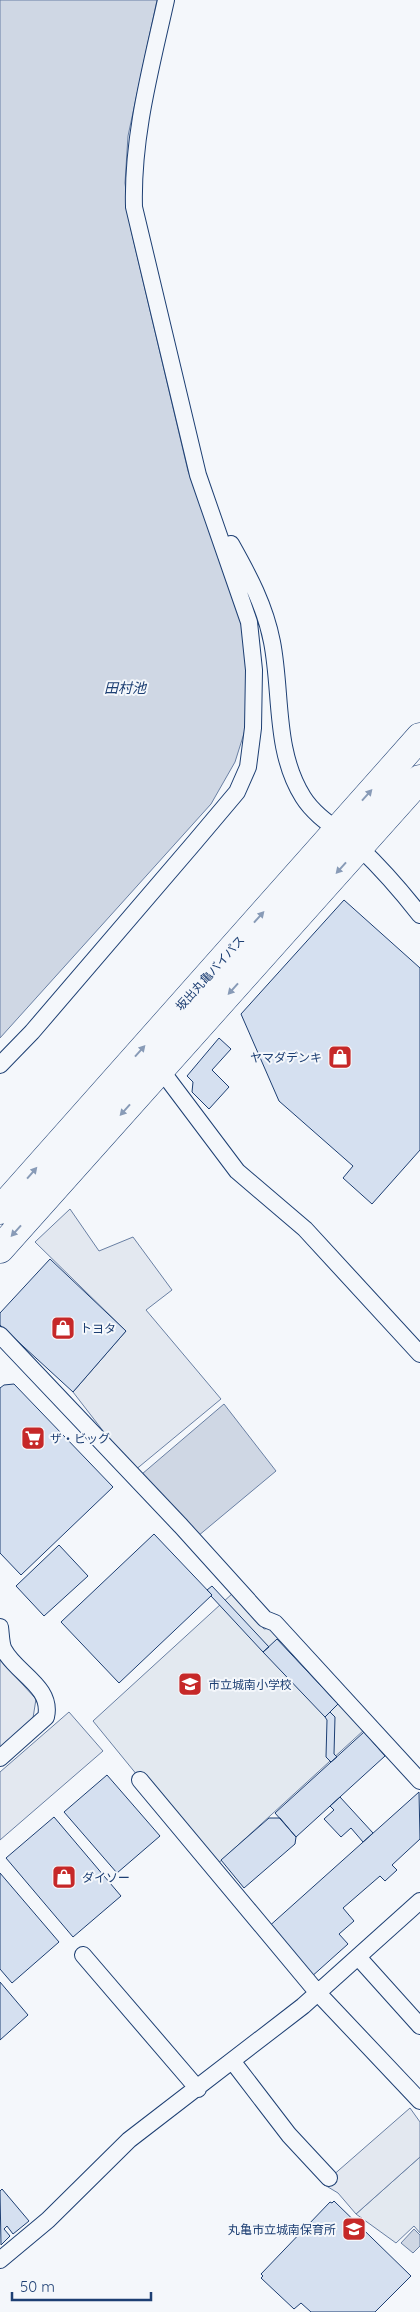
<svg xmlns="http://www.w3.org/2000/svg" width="420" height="2312" font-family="Quicksand,'Noto Sans JP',sans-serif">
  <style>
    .green { fill: #e3e9f0; stroke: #687fa3 }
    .parking { fill: #e3e8f0; stroke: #687fa3 }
    .water { fill: #cfd7e4; stroke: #687fa3 }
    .building { fill: #d5e0f0; stroke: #1d3f73 }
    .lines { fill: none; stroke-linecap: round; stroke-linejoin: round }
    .street-casing { stroke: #1d3f73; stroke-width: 18 }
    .highway-casing { stroke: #1d3f73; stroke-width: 29 }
    .street { stroke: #f4f7fb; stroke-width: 16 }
    .highway { stroke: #f4f7fb; stroke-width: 28 }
    .oneway { fill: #889bb7 }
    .labels { text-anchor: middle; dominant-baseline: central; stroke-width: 4; stroke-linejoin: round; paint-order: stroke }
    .street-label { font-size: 12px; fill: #1d3f73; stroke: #f4f7fb }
    .poi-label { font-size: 12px; fill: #1d3f73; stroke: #f4f7fb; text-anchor: start }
    .water-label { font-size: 14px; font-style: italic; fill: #1d3f73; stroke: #f4f7fb }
  </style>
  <rect width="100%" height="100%" fill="#f4f7fb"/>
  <path class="green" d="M233,1593L264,1629L271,1628L364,1730L213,1868L93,1721Z
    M420,2157V2233L414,2226L396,2243L356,2214Z"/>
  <path class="parking" d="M70,1209L99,1251L133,1237L172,1290L146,1310L221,1399L134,1471L73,1392L126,1331L35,1242Z
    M0,1660L36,1699L33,1718L0,1747Z
    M69,1712L103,1751L0,1840V1772Z
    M410,2108L420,2122V2157L356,2214L338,2193L323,2184Z"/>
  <path class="water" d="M0,0H157L128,136L125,183L131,230L188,471L234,596L249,655L251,711L235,762L211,804L0,1038Z
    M224,1404L276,1471L198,1536L142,1474Z
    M414,2229L420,2235V2246L413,2253L401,2243Z"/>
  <path class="building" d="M344,900L420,968V1150L372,1204L343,1178L353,1166L279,1101L241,1014Z
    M219,1038L231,1049L212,1070L229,1087L209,1109L192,1092L193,1082L187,1076Z
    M50,1259L126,1331L73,1392L0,1325V1313Z
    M14,1384L113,1487L21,1575L0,1553V1388L4,1385Z
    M154,1534L212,1595L119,1683L61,1622Z
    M59,1545L88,1576L44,1616L16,1586Z
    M212,1586L269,1647L263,1652L211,1596L212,1595L207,1590Z
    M277,1639L338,1704L325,1717L263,1652Z
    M330,1712L335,1717L334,1754L337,1757L331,1762L326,1757L327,1720L325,1717Z
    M364,1732L385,1756L296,1837L275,1813Z
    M107,1775L160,1836L117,1873L64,1812Z
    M419,1792L420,1839L392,1865L397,1870L385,1881L380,1876L343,1908L354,1921L339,1934L348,1944L310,1978L266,1929Z
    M340,1797L373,1833L363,1842L351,1828L341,1837L324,1819L334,1810L330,1806Z
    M54,1817L121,1896L73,1937L6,1858Z
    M269,1818H280L296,1837L295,1844L244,1888L221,1860Z
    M0,1873L59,1942L12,1983L0,1969Z
    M0,1982L28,2015L0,2040Z
    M2,2189L29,2221L13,2234L7,2226L4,2229L10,2236L1,2245L0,2191Z
    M334,2201L411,2276L375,2312H311L301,2303L294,2309L261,2278L263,2276L261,2274L330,2202L332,2203Z"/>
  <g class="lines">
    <g class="street-casing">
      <path id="street" d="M231,544C249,576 265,606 272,642C282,693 274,751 303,797C316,818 341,831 359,847C381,868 402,892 420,915
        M0,1065L32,1032L194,843L237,792L248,767L253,728L254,670L249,622L198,475L134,207C132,136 151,68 166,0
        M161,1070L237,1171L305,1229L420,1354
        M0,1335L181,1526L265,1619L275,1623L420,1781
        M0,1627C1,1634 1,1645 4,1650C16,1673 53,1687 46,1717L0,1758
        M140,1780L317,1992L420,2101
        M83,1955L198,2089
        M358,1957L420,2026
        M233,2062L289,2135L329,2178
        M0,2260L48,2220L129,2140L303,2006L420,1901"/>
    </g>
    <g class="highway-casing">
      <path id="highway" d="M0,1210L420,737
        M0,1249L420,779"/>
    </g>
    <use href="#street" class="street"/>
    <use href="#highway" class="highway"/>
  </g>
  <defs><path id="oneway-solid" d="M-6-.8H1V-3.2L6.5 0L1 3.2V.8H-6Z" transform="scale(1.25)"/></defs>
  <g class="oneway">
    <use href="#oneway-solid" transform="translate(367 795) rotate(-48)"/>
    <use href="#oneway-solid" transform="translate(341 868) rotate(132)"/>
    <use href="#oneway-solid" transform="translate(259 917) rotate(-48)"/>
    <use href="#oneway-solid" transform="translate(233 989) rotate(132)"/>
    <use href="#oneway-solid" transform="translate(140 1051) rotate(-48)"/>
    <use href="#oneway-solid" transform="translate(125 1110) rotate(132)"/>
    <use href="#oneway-solid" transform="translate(32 1173) rotate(-49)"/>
    <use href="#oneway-solid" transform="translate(16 1231) rotate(132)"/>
  </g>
  <defs>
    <g id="shop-square" transform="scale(1.25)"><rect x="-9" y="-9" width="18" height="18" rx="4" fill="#c62828" stroke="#f4f7fb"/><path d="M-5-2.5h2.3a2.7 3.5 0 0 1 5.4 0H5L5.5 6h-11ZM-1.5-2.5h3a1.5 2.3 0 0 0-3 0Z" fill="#fff"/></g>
    <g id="supermarket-square" transform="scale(1.25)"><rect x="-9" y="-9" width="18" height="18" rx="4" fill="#c62828" stroke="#f4f7fb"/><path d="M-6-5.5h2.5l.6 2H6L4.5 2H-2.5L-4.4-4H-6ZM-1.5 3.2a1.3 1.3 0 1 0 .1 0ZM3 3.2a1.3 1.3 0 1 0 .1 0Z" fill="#fff"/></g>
    <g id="school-square" transform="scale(1.25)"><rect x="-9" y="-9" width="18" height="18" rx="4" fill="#c62828" stroke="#f4f7fb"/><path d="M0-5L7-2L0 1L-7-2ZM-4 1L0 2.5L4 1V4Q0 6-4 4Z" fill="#fff"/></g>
  </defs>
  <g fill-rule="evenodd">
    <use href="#shop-square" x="340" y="1057"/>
    <use href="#shop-square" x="63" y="1328"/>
    <use href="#supermarket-square" x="33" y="1438"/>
    <use href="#school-square" x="190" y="1684"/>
    <use href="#shop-square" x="64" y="1877"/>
    <use href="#school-square" x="354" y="2229"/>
  </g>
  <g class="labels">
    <g class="street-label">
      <text transform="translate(210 973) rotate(-48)">坂出丸亀バイパス</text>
    </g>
    <g class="poi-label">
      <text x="322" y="1057" text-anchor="end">ヤマダデンキ</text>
      <text x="80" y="1328">トヨタ</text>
      <text x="50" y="1438">ザ・ビッグ</text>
      <text x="208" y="1684">市立城南小学校</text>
      <text x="82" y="1877">ダイソー</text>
      <text x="336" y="2229" text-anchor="end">丸亀市立城南保育所</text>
    </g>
    <g class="water-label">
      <text x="125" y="688">田村池</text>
    </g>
  </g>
  <path d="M12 2292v8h139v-8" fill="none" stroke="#1d3f73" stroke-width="2.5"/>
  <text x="20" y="2292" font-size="15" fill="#1d3f73" stroke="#f4f7fb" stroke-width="4" paint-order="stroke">50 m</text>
</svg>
